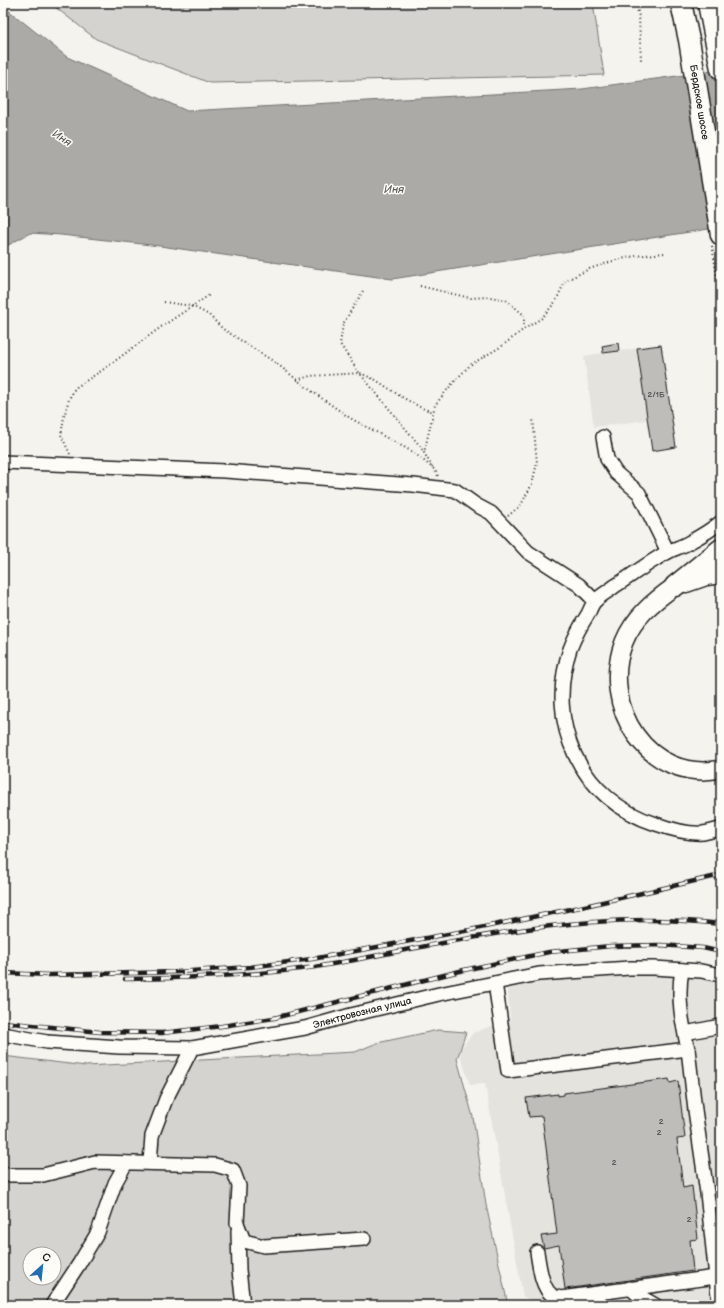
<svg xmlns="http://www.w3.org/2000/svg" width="724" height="1308" font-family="'Balsamiq Sans',sans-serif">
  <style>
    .built { fill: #e4e3de }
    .green { fill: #d4d3cf; stroke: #787876; fill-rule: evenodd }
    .water { fill: #abaaa6; stroke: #72716f }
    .building { fill: #bebdba; stroke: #1c1c1c }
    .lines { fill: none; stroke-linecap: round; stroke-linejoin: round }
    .minor-casing { stroke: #1c1c1c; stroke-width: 16 }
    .major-casing { stroke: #1c1c1c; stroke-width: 20 }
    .highway-casing { stroke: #1c1c1c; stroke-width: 23 }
    .path { stroke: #1c1c1c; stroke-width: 2; stroke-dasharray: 1 3; stroke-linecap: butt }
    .minor { stroke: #fdfcf7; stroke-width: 13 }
    .major { stroke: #fdfcf7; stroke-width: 17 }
    .highway { stroke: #fdfcf7; stroke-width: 20 }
    .rail-casing { stroke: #1c1c1c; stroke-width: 4.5 }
    .rail { stroke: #fdfcf7; stroke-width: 3; stroke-dasharray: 9; stroke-linecap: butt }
    .labels { text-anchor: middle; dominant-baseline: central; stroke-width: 3; stroke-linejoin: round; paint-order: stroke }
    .number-label { font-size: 8px; fill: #444 }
    .street-label { font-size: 10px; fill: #1c1c1c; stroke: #fdfcf7 }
    .water-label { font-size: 11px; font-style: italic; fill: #5c5c5a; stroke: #fdfcf7 }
  </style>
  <rect width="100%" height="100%" fill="#f4f3ee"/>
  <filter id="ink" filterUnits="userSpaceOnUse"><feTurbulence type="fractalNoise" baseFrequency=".025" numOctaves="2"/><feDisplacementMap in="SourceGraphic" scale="8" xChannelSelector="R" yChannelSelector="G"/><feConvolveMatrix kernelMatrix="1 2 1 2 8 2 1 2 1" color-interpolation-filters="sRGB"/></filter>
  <g filter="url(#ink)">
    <path class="built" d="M618,343L620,351L661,345L676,447L652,451L647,420L594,427L584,356L603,353L602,346Z
      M539,974L721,975V1305H643L626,1297L551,1305H537L523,1296L485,1084L470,1085L459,1051L473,1033L510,1019L507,980Z"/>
    <path class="green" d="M50,3H593L604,75L210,83L96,39Z
      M438,1030L466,1032L457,1059L473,1117L486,1205L508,1305H3V1056L86,1066L355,1052L377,1043ZM30,1254H54V1278H30Z"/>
    <path class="water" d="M3,6L67,57L187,111L582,89L721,70V227L392,279L160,246L61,235L30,233L3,248Z"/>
    <path class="building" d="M618,343L619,351L603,353L602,346Z
      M661,345L676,447L652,451L637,348Z
      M669,1079L670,1083L678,1081L685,1138L677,1139L683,1188L692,1186L698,1239L690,1240L693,1271L565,1289L559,1245L544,1248L541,1236L557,1234L542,1116L529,1117L526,1098L558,1094V1096L564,1095V1093Z"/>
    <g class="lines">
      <g class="minor-casing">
        <g id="minor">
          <path d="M603,437L607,459L616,473L639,493L668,552"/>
          <path d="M3,462L225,471L413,485L455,490L476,505L491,513L528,552L579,585L595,601"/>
          <path d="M721,522C711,530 699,537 688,543C681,547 673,549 666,553C648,563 632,575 615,586C609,591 601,595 595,601C592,604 590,610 588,614C581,625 575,636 570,649C545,723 580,800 656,824C670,829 688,834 703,833C709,832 715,830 721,829"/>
          <path d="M495,983L508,1071L688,1049C682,1022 677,997 682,970"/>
          <path d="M685,1033L721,1026"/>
          <path id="s1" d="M3,1034L47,1042L119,1047L192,1048L305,1028L351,1015L439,994L539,974L630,968H654L701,971L721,975"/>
          <path d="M688,1049L695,1110L707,1193L716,1277L721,1276"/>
          <path d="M150,1163L152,1136L166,1099L192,1048"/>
          <path d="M3,1175H43L95,1162L215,1165L233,1170L239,1186L237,1223L244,1241L264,1246L364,1239"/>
          <path d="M238,1231L239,1270L243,1305"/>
          <path d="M537,1252C539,1263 541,1288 552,1295C554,1297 558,1297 561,1298L716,1277L719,1305"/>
          <path d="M630,1288L639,1296L655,1305"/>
          <path d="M52,1305L79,1264L98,1232L115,1183L126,1163"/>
        </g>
      </g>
      <g class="major-casing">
        <path id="major" d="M675,586C654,601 634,617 624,642C599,706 648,784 721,769"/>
      </g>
      <g class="highway-casing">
        <g id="highway">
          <path id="s2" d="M681,3L689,40L721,235"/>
          <path d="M708,3L721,69"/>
          <path d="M686,582L706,575L721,573"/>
          <path d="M675,586L721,549"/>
        </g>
      </g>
      <path class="path" d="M636,3L639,17L641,60
        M712,246L721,301
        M420,286L470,298L490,297L506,300L524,315V329L502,346L470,365L452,384L435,405L424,453
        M363,291L343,324L340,344L357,370L420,446L433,468
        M164,302L192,306L209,315L223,329L276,363L310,390L350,418L413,452L434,469L438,476
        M524,329L542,318L556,301L565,281L589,269L616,260L635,256L665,253
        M297,380L310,376L360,373L376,380L400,396L422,408L433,412
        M70,454L61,435L64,417L69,399L75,388L104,369L161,327L211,294
        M508,516L521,505L532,484L537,463L533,418"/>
      <use href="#minor" class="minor"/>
      <use href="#major" class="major"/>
      <use href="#highway" class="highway"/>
      <g class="rail-casing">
        <path id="rail" d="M3,973L49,975L177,972L250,967L312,959L470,930L585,906L721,875
          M125,979C188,978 252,976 315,967C363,959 411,948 460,940C546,924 634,914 721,924
          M3,1022L100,1032L162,1033L222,1026L274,1018L464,970L549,952L611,946L660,945L703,948L721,952"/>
      </g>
      <use href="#rail" class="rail"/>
    </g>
  </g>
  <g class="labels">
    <g class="number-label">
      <text x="656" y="394">2/1Б</text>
      <text x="661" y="1121">2</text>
      <text x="659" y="1132">2</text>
      <text x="614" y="1162">2</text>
      <text x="689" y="1219">2</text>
    </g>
    <g class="street-label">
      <text stroke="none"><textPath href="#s2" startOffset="101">Бердское шоссе</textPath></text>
      <text stroke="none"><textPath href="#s1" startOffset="364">Электровозная улица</textPath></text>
    </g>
    <g class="water-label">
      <text transform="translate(62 138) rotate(33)">Иня</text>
      <text x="394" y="189">Иня</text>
    </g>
  </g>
  <rect width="724" height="1308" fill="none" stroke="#fdfcf7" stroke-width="16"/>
  <rect x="8" y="8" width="708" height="1292" fill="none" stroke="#1c1c1c" stroke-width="1.5" filter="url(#ink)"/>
  <g transform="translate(42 1266) rotate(27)"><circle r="19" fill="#fdfcf7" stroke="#a3a29f"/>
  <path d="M0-3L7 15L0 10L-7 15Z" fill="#1f6fb2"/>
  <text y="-6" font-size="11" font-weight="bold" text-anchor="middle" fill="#1c1c1c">С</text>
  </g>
</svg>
